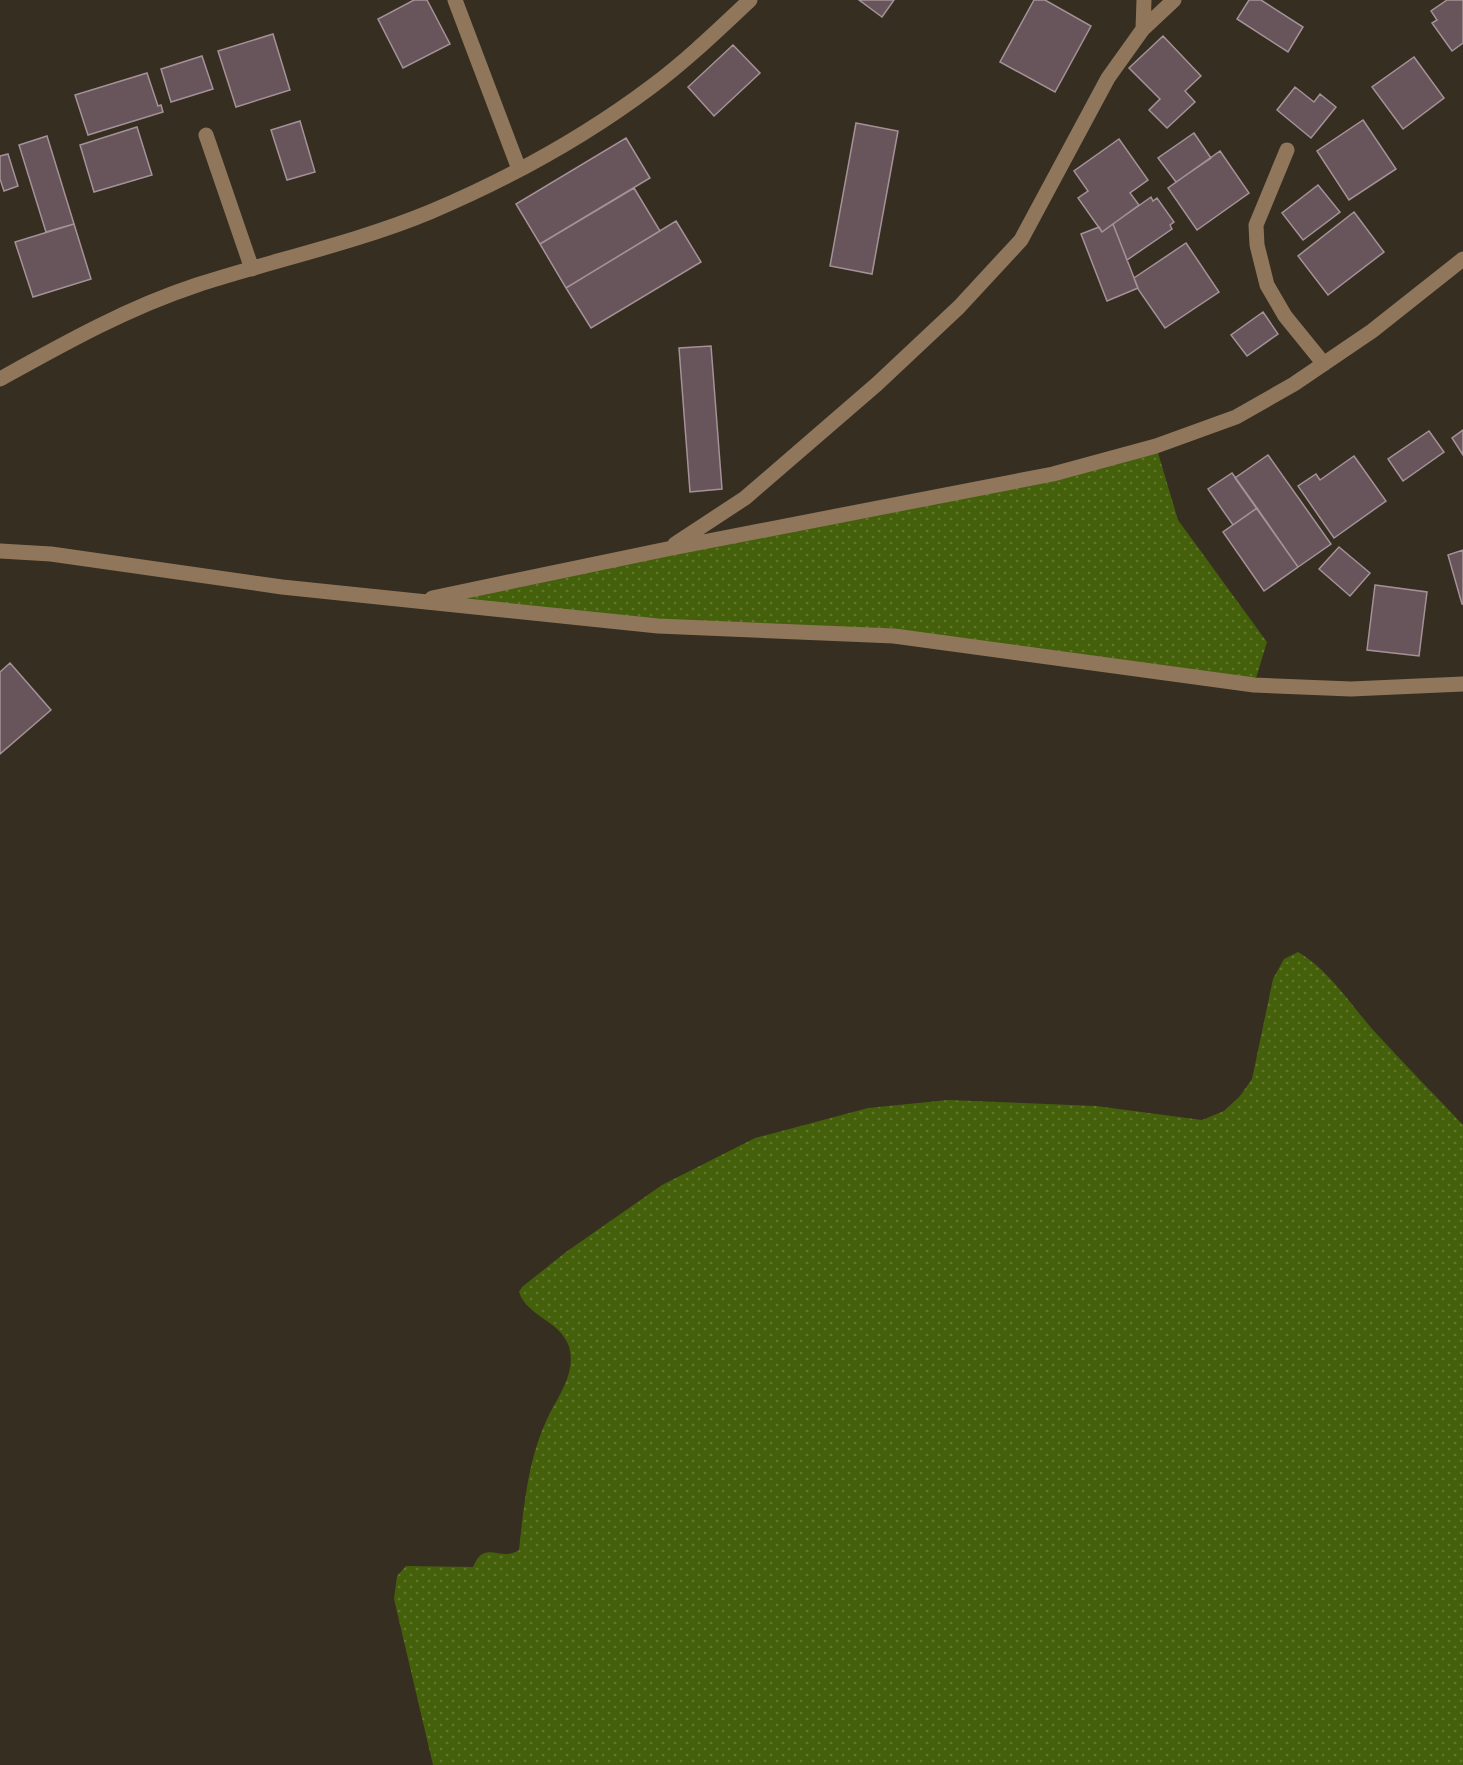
<svg xmlns="http://www.w3.org/2000/svg" width="1463" height="1765" font-family="Montserrat,sans-serif">
  <style>
    .grass { fill: url(#grass-dots) }
    .building { fill: #67555b; stroke: #a59298; stroke-width: 1.5 }
    .lines { fill: none; stroke-linecap: round; stroke-linejoin: round }
    .minor { stroke: #90775c; stroke-width: 15 }
  </style>
  <defs>
    <pattern id="grass-dots" width="8" height="8" patternUnits="userSpaceOnUse" patternTransform="scale(1.5)"><rect width="8" height="8" fill="#45600a"/><path d="M2 2h.1M6 6h.1" fill="none" stroke="#60772d" stroke-width="1.8" stroke-linecap="round"/></pattern>
  </defs>
  <rect width="100%" height="100%" fill="#362e21"/>
  <path class="grass" d="M1156,446L1178,520L1267,642L1254,685L1051,657L417,601Z
    M1298,952C1329,970 1351,1005 1374,1031C1403,1063 1434,1094 1463,1125V1765H433L394,1599L397,1576L406,1566L473,1567C485,1538 500,1563 519,1550C524,1505 528,1458 548,1417C559,1395 578,1370 568,1344C559,1321 527,1316 519,1292L522,1287L566,1252L662,1185L755,1138L868,1108L948,1100L1096,1106L1202,1120L1224,1111L1240,1096L1252,1079L1273,979L1284,959Z"/>
  <path class="building" d="M414,0H427L450,44L403,68L378,19Z
    M859,0H894L882,17Z
    M1034,0H1045L1091,26L1055,92L1000,62Z
    M1249,0H1261L1303,27L1288,52L1237,19Z
    M1447,0H1463V43L1452,51L1432,23L1437,20L1431,11Z
    M273,34L290,90L236,107L218,51Z
    M1163,36L1201,76L1185,91L1195,102L1167,128L1149,110L1160,99L1129,68Z
    M733,45L760,73L714,116L688,87Z
    M202,56L213,89L171,102L161,69Z
    M1414,57L1444,98L1403,129L1372,87Z
    M147,73L158,106L161,105L163,112L88,135L75,95Z
    M1295,87L1314,102L1320,94L1336,107L1311,138L1277,110Z
    M1363,120L1396,169L1349,200L1317,151Z
    M300,121L315,172L287,180L271,130Z
    M856,123L898,131L872,274L830,266Z
    M137,127L152,175L94,192L80,145Z
    M1194,133L1211,158L1176,182L1158,158Z
    M47,136L74,224L46,232L19,145Z
    M626,138L650,178L540,244L516,204Z
    M1119,139L1148,180L1130,193L1139,205L1102,232L1078,198L1088,191L1074,171Z
    M1220,151L1249,193L1197,230L1168,188Z
    M8,154L18,186L4,191L0,179V156Z
    M1318,185L1340,212L1303,240L1282,213Z
    M634,188L660,231L566,288L540,244Z
    M1151,197L1153,201L1157,198L1174,222L1170,225L1172,229L1127,260L1113,224Z
    M1354,212L1384,252L1328,295L1298,256Z
    M676,221L701,262L591,328L566,288Z
    M74,224L91,279L33,297L15,242Z
    M1113,224L1138,288L1107,301L1081,234L1099,227L1102,232Z
    M1186,243L1219,292L1165,328L1138,289L1134,278Z
    M1263,312L1278,334L1247,356L1231,335Z
    M711,346L722,489L690,492L679,348Z
    M1463,430V455L1452,438Z
    M1429,431L1444,452L1403,481L1388,459Z
    M1268,455L1331,544L1298,567L1235,478Z
    M1354,456L1386,501L1334,538L1298,486L1316,474L1320,480Z
    M1232,473L1257,508L1233,525L1208,489Z
    M1257,508L1298,567L1264,591L1223,532Z
    M1339,547L1370,573L1350,596L1319,569Z
    M1463,550V604H1462L1448,555Z
    M1375,585L1427,592L1419,656L1367,650Z
    M10,663L51,710L0,754V672Z"/>
  <g class="lines">
    <path class="minor" d="M455,0L519,169
      M1143,29L1144,0
      M206,135L252,269
      M1287,150L1256,225L1257,245L1267,285L1285,316L1324,364
      M0,379C63,344 127,308 197,285C274,260 355,243 430,212C508,179 583,138 651,87C686,61 718,30 750,0
      M675,544L745,498L877,384L959,307L1021,240L1108,78L1143,29L1174,0
      M0,551L51,554L282,587L658,626L894,636L1254,685L1351,689L1463,684
      M432,598L667,549L1053,474L1156,446L1236,417L1294,384L1372,331L1463,259"/>
  </g>
</svg>
